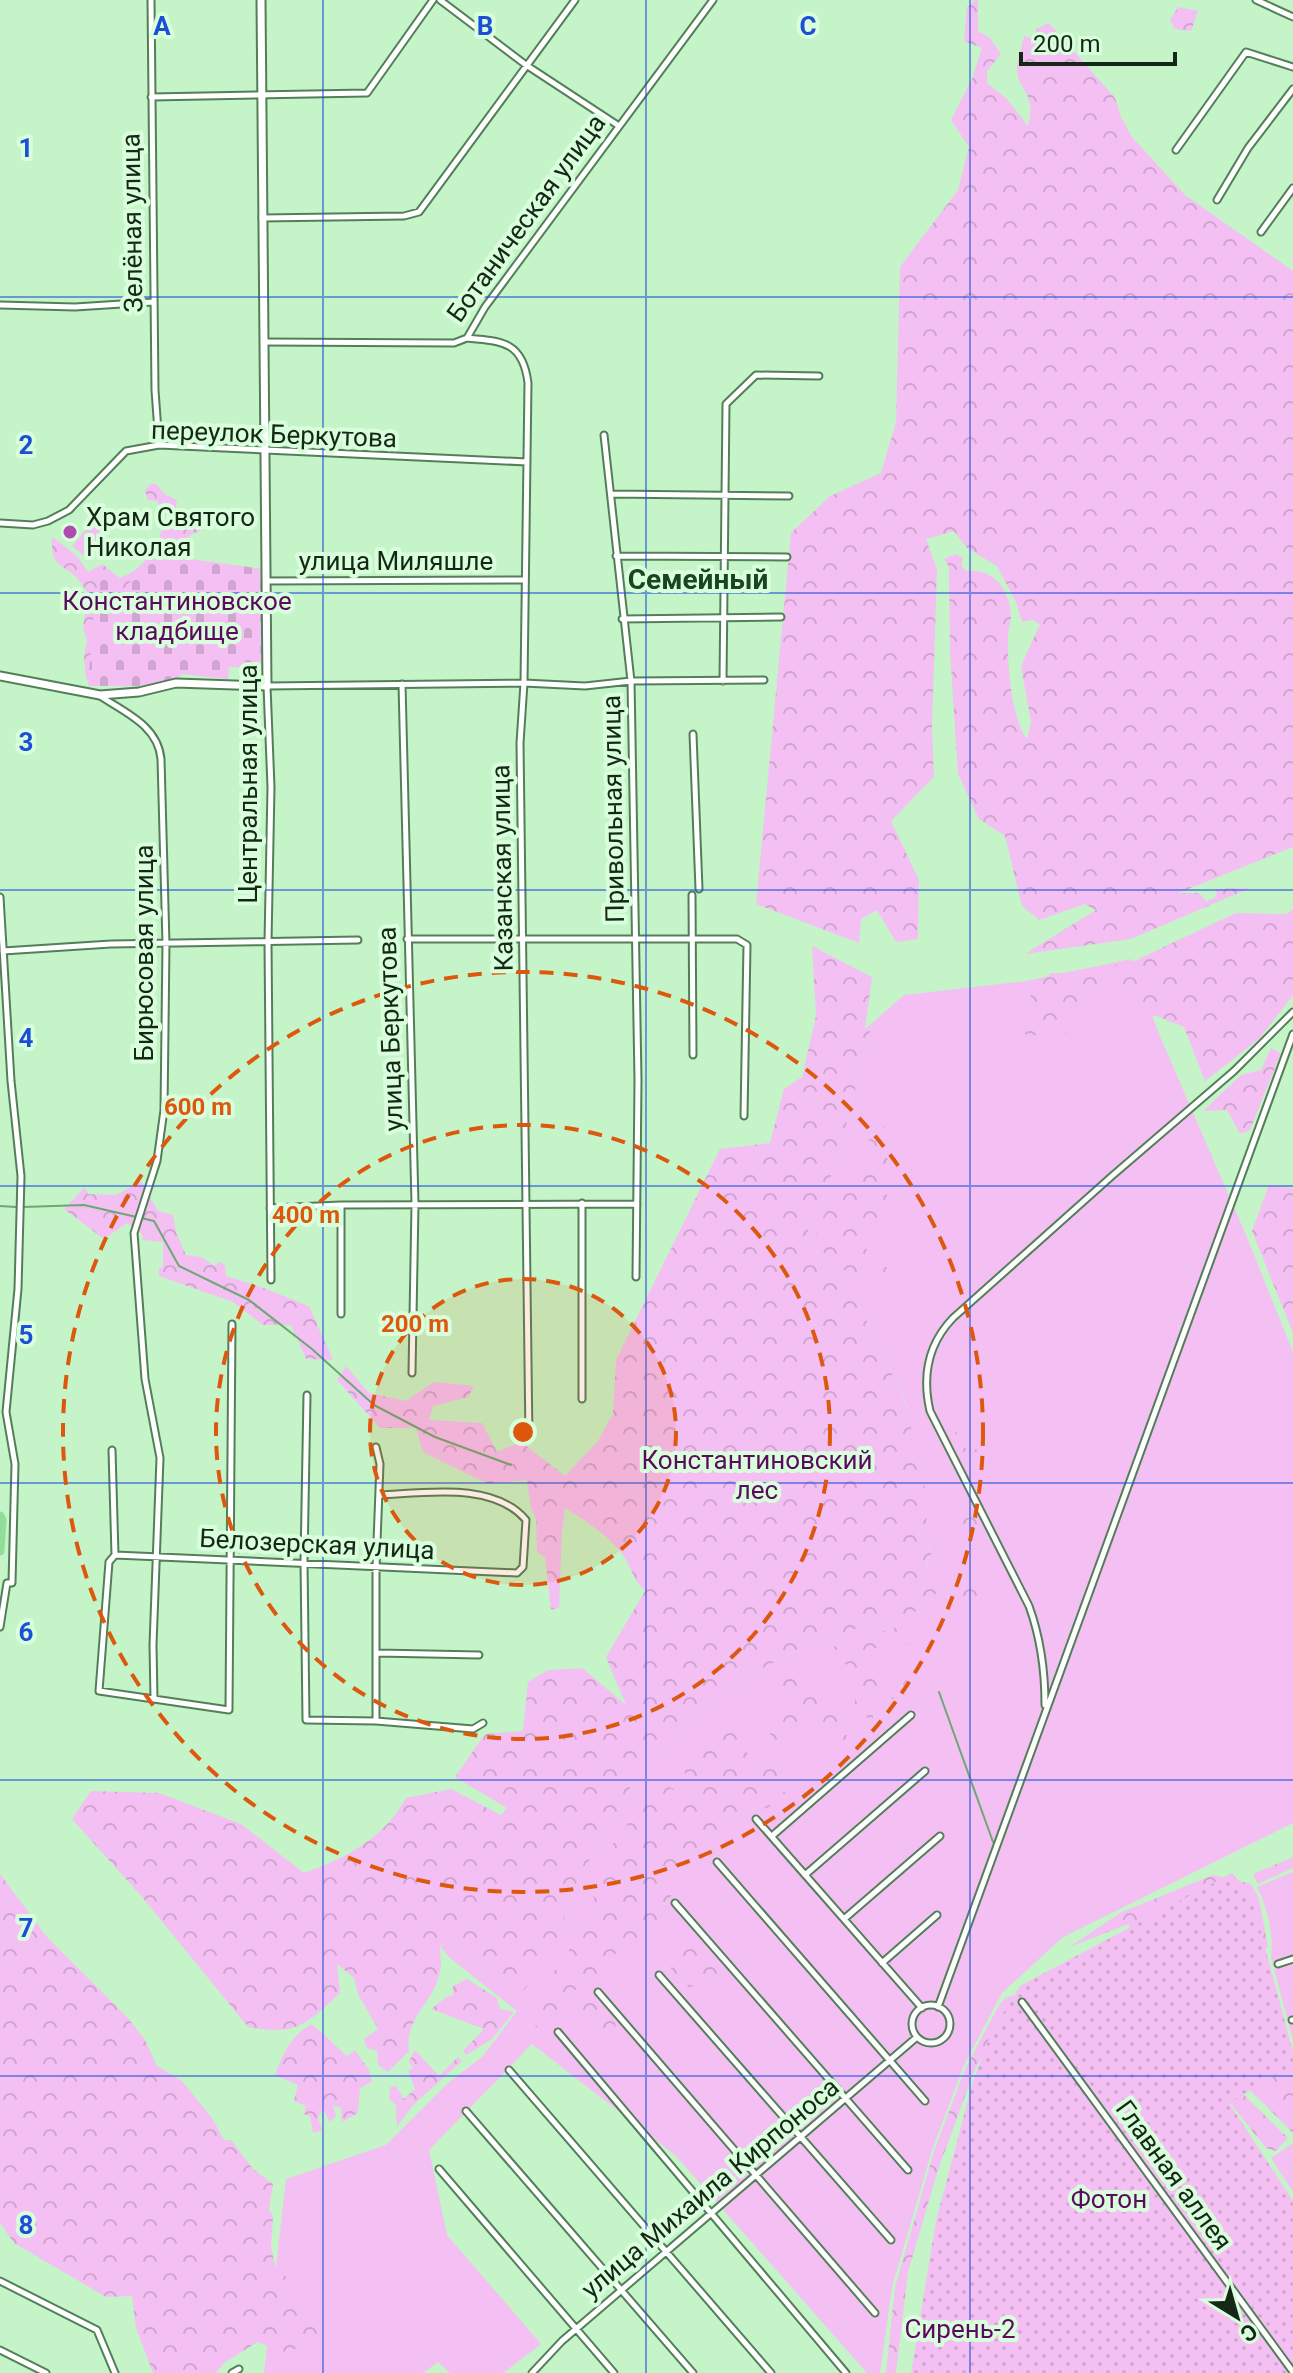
<svg xmlns="http://www.w3.org/2000/svg" width="1293" height="2373" font-family="Roboto,sans-serif">
  <style>
    .green { fill: #f4c0f3 }
    .forest { fill: url(#forest-crowns) }
    .cemetery { fill: url(#cemetery-stones) }
    .garden { fill: url(#garden-dots) }
    .lines { fill: none; stroke-linecap: round; stroke-linejoin: round }
    .stream { stroke: #6da773; stroke-width: 2 }
    .river { stroke: #93dd9b; stroke-width: 9 }
    .minor-casing { stroke: #537f58; stroke-width: 9 }
    .tertiary-casing { stroke: #537f58; stroke-width: 11 }
    .minor { stroke: #fff; stroke-width: 5 }
    .tertiary { stroke: #fff; stroke-width: 7 }
    .grid { fill: none; stroke: #1d4ed8; stroke-width: 2; stroke-opacity: 0.55 }
    .ring { fill: none; stroke: #dd570d; stroke-width: 4; stroke-dasharray: 14 10 }
    .poi-dot { fill: #af4ab0; stroke: #d8fedb; stroke-width: 3 }
    .labels { text-anchor: middle; dominant-baseline: central; stroke-width: 8; stroke-linejoin: round; paint-order: stroke }
    .street-label { font-size: 26px; fill: #152817; stroke: #d8fedb }
    .poi-label { font-size: 26px; fill: #152817; stroke: #d8fedb; text-anchor: start }
    .park-label { font-size: 26px; fill: #5c0a5e; stroke: #d8fedb }
    .neighbourhood-label { font-size: 28px; font-weight: bold; fill: #1a4521; stroke: #d8fedb }
    .grid-label { font-size: 26px; text-anchor: middle; font-weight: bold; fill: #1d4ed8; stroke: #d8fedb; stroke-width: 8; stroke-linejoin: round; paint-order: stroke }
    .centre { fill: #dd570d; stroke: #d8fedb; stroke-width: 4 }
    .ring-label { font-size: 24px; text-anchor: middle; font-weight: bold; fill: #dd570d; stroke: #d8fedb; stroke-width: 8; stroke-linejoin: round; paint-order: stroke }
  </style>
  <defs>
    <pattern id="forest-crowns" width="20" height="18" patternUnits="userSpaceOnUse" patternTransform="scale(2)"><rect width="20" height="18" fill="#f4c0f3"/><path d="M2 6a3 3 0 1 1 6 0M12 15a3 3 0 1 1 6 0" fill="none" stroke="#d0a5d0"/></pattern>
    <pattern id="cemetery-stones" width="16" height="16" patternUnits="userSpaceOnUse" patternTransform="scale(2)"><rect width="16" height="16" fill="#f4c0f3"/><path d="M2 7V4a2 2 0 0 1 4 0v3zM10 15v-3a2 2 0 0 1 4 0v3z" fill="#d0a5d0"/></pattern>
    <pattern id="garden-dots" width="8" height="8" patternUnits="userSpaceOnUse" patternTransform="scale(2)"><rect width="8" height="8" fill="#f4c0f3"/><path d="M2 2h.1M6 6h.1" fill="none" stroke="#d0a5d0" stroke-width="1.8" stroke-linecap="round"/></pattern>
  </defs>
  <rect width="100%" height="100%" fill="#c4f4c8"/>
  <path class="green" d="M92,522L104,531L84,556L72,546Z
    M1131,959L1159,1034L1246,1235L1293,1352V1823L1063,1937L1002,1993L964,2065L933,2147L892,2287L880,2373H867L675,2155L532,2044L429,2150L447,2235L541,2344L503,2373H450L438,2362L423,2373H264L286,2179L386,2145L448,2083L482,2057L517,2011L450,1958L440,1946L448,1942L481,1965L494,1987L560,1932L573,1889L634,1781L708,1708L761,1669L817,1640L927,1608C928,1591 924,1564 932,1551L911,1524L926,1527L911,1461V1413L860,1307L805,1238L837,1162L872,1023L904,995L1026,981Z
    M1293,1872V2041L1271,1957C1274,1936 1267,1906 1257,1887Z
    M1293,2143V2192L1271,2158Z"/>
  <path class="forest" d="M975,0H978V31L990,38L1001,54L987,71V83L1006,98L1028,126C1037,92 1018,92 1017,69C1017,58 1022,47 1024,36L1038,40L1036,29L1049,23L1115,98L1121,117L1132,137L1185,195L1293,271V847L1178,893H1199L1206,901L1217,897L1216,889L1250,888L1131,939L1025,954L1096,910L1085,904L1039,920L1022,906L1005,836L979,819L958,774L950,651L949,567L944,559L956,554L963,558L961,566L967,571C995,568 1011,592 1011,618C1010,624 1008,630 1008,637C1007,664 1011,717 1027,739L1031,722L1021,666L1040,624L1032,620L1022,622L1016,602L997,566L967,548L954,531L926,539L937,569L932,727L934,777L891,821L919,880L918,939L896,942L877,910L861,919L859,943L756,904L791,533L830,496L881,473L896,422L900,267L958,190L969,147L951,120L972,79L982,48L964,41L967,8Z
    M1178,7L1198,11L1191,31L1175,29L1170,20Z
    M150,484H156L166,495L177,500L175,513L181,518L203,524V530L192,534L163,556L102,685L86,679L84,657L87,640L83,628L88,593C84,588 80,580 75,576C56,561 51,564 52,537L77,556L88,572L102,564L120,578C139,571 157,552 161,531L166,530L175,521L163,512L157,501L148,500L145,491Z
    M1293,909V995L1259,1039L1205,1081L1184,1027L1154,1015L1140,1031L1128,984L1107,985L1101,999L1066,1033L1026,1036L1020,1020L1033,991L1051,973H1078L1134,961L1236,913L1286,914Z
    M812,946L872,977L865,1029L872,1023L837,1162L805,1238L860,1307L911,1414V1461L923,1465L927,1527L912,1525L932,1552C923,1566 928,1578 937,1591L928,1608L817,1640L761,1669L708,1708L634,1781L573,1889L560,1932L544,1964L524,1990L494,1987L481,1965L448,1942L440,1945C440,1953 442,1963 440,1971C434,2003 404,2018 409,2051L388,2072L378,2065L377,2051L367,2048L364,2039L378,2029L358,1994L354,1978L337,1964L340,1993C306,2025 296,2036 248,2027L142,1897L72,1819L91,1791L159,1793L241,1824L304,1873C345,1859 385,1837 406,1798L451,1789L501,1815L507,1808L455,1777L485,1734L523,1731L528,1682L548,1670L582,1668L626,1705L606,1657L645,1591C633,1580 633,1571 625,1558C612,1538 585,1520 565,1508L562,1531L559,1608L551,1610L545,1557L537,1552L536,1519L531,1508L527,1480L488,1484L423,1452L416,1428H380L337,1380L346,1366L369,1393L406,1401L434,1382L474,1386L468,1397L433,1406L429,1420L482,1423L497,1452L521,1442L565,1476L598,1441L613,1414L616,1360L720,1149L770,1143L784,1089L802,1077L816,1016Z
    M1271,1048L1281,1053L1250,1130L1240,1134L1227,1110L1203,1111L1241,1075L1261,1070Z
    M882,1110L888,1164L877,1171L894,1212L866,1249L893,1273C855,1289 845,1269 817,1247L816,1227L842,1190L863,1186L861,1176L868,1150L872,1112Z
    M141,1181L158,1211L173,1215L176,1232L186,1255L201,1257L215,1266L219,1261L225,1265L226,1276L261,1287L309,1306L333,1360L306,1359L291,1325H263L233,1302L159,1276V1268L163,1267V1242L143,1240L142,1234L127,1223L104,1239L64,1209L85,1187L88,1194L116,1195Z
    M1269,1185L1293,1188V1333L1252,1231Z
    M959,1428L971,1441L964,1447L971,1453L977,1448L985,1457L1001,1455L1006,1463L977,1462L975,1472L969,1466L970,1456L960,1450L952,1437Z
    M976,1517L980,1525L977,1533L956,1528L957,1519Z
    M987,1543L994,1556L987,1563L988,1571L968,1580L966,1566L971,1570Z
    M965,1588L983,1591L978,1602L964,1610L956,1605L955,1597Z
    M920,1620L925,1624L919,1638L905,1645L895,1640L883,1650L871,1647V1659L863,1663L877,1677L894,1688L897,1667L908,1655L909,1677L904,1686H920L893,1699L880,1689L878,1706L872,1708L875,1734L867,1722L866,1710L861,1716L845,1717L843,1733L855,1741L858,1752L846,1762L845,1752L838,1750L833,1734C819,1727 807,1725 794,1734L783,1733L777,1743L769,1740L773,1722L786,1706L782,1701L786,1688L774,1690L770,1684L778,1678L785,1680L788,1671L796,1668H807L802,1680L807,1687L829,1694L832,1701L851,1709L855,1702L854,1687L862,1680V1671L855,1672L830,1652V1648Z
    M754,1695L753,1710C714,1720 744,1744 755,1764L761,1760L763,1752L781,1772L796,1769L795,1774L789,1776L792,1784L783,1785L781,1789L794,1799L790,1807L783,1806L780,1798L771,1797L770,1807L738,1816L734,1835L698,1867L679,1863L677,1889L659,1910L669,1918L663,1930L631,1952L620,1949C594,1976 582,2003 542,1987L568,1953L580,1917L594,1899L593,1872L597,1866H602L603,1857L615,1841L622,1842C625,1813 647,1805 666,1786L674,1789L672,1793L681,1803L686,1796L681,1788L686,1774L682,1769L695,1755H702C701,1729 735,1708 754,1695Z
    M1293,1857V1868L1258,1884L1253,1874Z
    M0,1874L47,1937L127,2017L145,2040L157,2066L182,2081L212,2118L224,2140H231L253,2169L273,2184L269,2209L273,2217L271,2247L277,2274L289,2277L327,2331L288,2353L257,2342L224,2363L216,2373H153L136,2328L132,2296L106,2297L14,2243L0,2223Z
    M1213,1875L1251,1884L1259,1898L1268,1948L1131,1934L1129,1924L1069,1947L1122,1912Z
    M683,1938L691,1947L700,1944L704,1951L716,1953L725,1972L721,1983L688,1987L681,1976L670,1974L672,1963L658,1958L674,1939Z
    M467,1979L497,1998L500,2009L514,2012L491,2040L466,2055L463,2051L484,2029L431,2009L445,1998L453,1995V1986Z
    M1013,1995L1016,1997L975,2069L938,2170L908,2272L896,2373H886L895,2287L935,2148L966,2067L998,2007L1004,1999Z
    M571,2000H598L616,2022L614,2034L603,2036L574,2008L560,2010L538,2035L533,2014L543,2004Z
    M312,2024L347,2056L355,2050L369,2070L372,2082L360,2088L358,2113L342,2122L341,2108L333,2105L336,2116L330,2122L323,2109L318,2118L322,2130L313,2133L310,2117L304,2114L306,2106L294,2101L298,2085L275,2075C283,2053 292,2034 312,2024Z
    M415,2050L439,2076L458,2057L462,2061L413,2105L397,2127L396,2105L389,2099L390,2087L396,2086L404,2099L415,2089L408,2071L413,2068L409,2061Z
    M1293,2063V2133L1244,2084L1260,2076L1274,2077Z
    M1223,2094H1243L1288,2138L1276,2151L1266,2148Z"/>
  <path class="cemetery" d="M155,554L263,569L261,668L229,667L228,679L181,674L177,679L144,686H88L95,598L100,574L122,591Z"/>
  <path class="garden" d="M1232,1873L1251,1895L1293,2052V2065L1229,2103L1293,2201V2373H911L936,2221L973,2081L992,2031L1020,1986Z"/>
  <g class="lines">
    <path class="stream" d="M0,1206L16,1207
      M23,1207L84,1205L154,1221L179,1266L249,1300L312,1349L374,1405L435,1437L511,1465
      M939,1692L993,1842"/>
    <path class="river" d="M0,1516L2,1520L0,1551"/>
    <g class="minor-casing">
      <path id="minor" d="M151,0L155,390L159,445
        M440,0L526,65L619,126
        M1256,0L1293,17
        M151,97L367,93L433,0
        M1176,150L1246,52L1293,67
        M1217,200L1248,148L1293,89
        M262,218L404,216L419,212L575,0
        M1261,232L1293,188
        M0,305L75,307L153,302
        M467,338C503,341 523,342 528,383L524,683L520,743L529,1439
        M264,342L454,343L467,338L485,307L713,0
        M604,435L631,681L764,680
        M612,494L789,496
        M0,523L33,525L48,521L69,510L126,451L159,445L527,462
        M616,556L787,557
        M267,581L525,580
        M622,619L781,617
        M723,681L726,404L756,375L819,376
        M402,684L415,1204L412,1373
        M100,696C126,713 158,726 161,759L166,944L164,1110L157,1161L134,1233L145,1379L160,1458L153,1645L154,1699
        M693,734L699,889
        M692,895L693,1055
        M0,897L11,1081L21,1176L18,1289L6,1412L15,1464L12,1583H7L0,1627
        M407,939H737L747,945L744,1116
        M3,951L111,944L358,940
        M582,1203V1399
        M270,1208L341,1205L637,1204
        M271,1280L268,942L271,787L267,686L524,683L585,686L631,681L638,1080L636,1277
        M341,1314V1205
        M307,1395L304,1562L306,1720L376,1721L473,1729L483,1723
        M376,1447L380,1464L376,1568V1721
        M112,1450L115,1555L109,1562L99,1691L229,1710L232,1324
        M115,1555L517,1573L523,1567L526,1520C493,1481 424,1493 379,1495
        M378,1653L479,1655
        M1045,1705C1045,1670 1041,1639 1029,1606L930,1411C922,1376 928,1344 953,1318L1112,1176L1234,1071L1293,1012
        M756,1819L922,2008
        M772,1836L911,1715
        M717,1862L925,2101
        M805,1875L925,1771
        M675,1903L908,2170
        M844,1919L940,1836
        M882,1963L937,1915
        M1278,1964L1293,1959
        M659,1975L891,2240
        M598,1992L875,2313
        M1022,2002L1293,2372
        M912 2024a19 19 0 1 1 38 0a19 19 0 1 1-38 0Z
        M938,2007L1293,1034
        M1292,2020H1293
        M558,2032L846,2373
        M509,2070L771,2373
        M466,2111L693,2373
        M439,2169L614,2373
        M0,2281L97,2330L115,2373
        M0,2350L46,2373
        M232,2373L239,2369
        M532,2373L562,2341L917,2037"/>
    </g>
    <g class="tertiary-casing">
      <path id="tertiary" d="M0,676L100,695L139,692L176,683L267,686L261,0"/>
    </g>
    <use href="#minor" class="minor"/>
    <use href="#tertiary" class="tertiary"/>
  </g>
  <path class="grid" d="M323,0V2373M646,0V2373M970,0V2373M0,297H1293M0,593H1293M0,890H1293M0,1186H1293M0,1483H1293M0,1780H1293M0,2076H1293"/>
  <circle cx="523" cy="1432" r="153" fill="#dd570d" fill-opacity=".12"/>
  <g class="ring">
    <circle cx="523" cy="1432" r="153"/>
    <circle cx="523" cy="1432" r="307"/>
    <circle cx="523" cy="1432" r="460"/>
  </g>
  <circle class="poi-dot" cx="70" cy="532" r="8"/>
  <g class="labels">
    <g class="street-label">
      <text transform="translate(526 218) rotate(-54)">Ботаническая улица</text>
      <text transform="translate(132 223) rotate(-91)">Зелёная улица</text>
      <text transform="translate(274 434) rotate(2)">переулок Беркутова</text>
      <text x="396" y="561">улица Миляшле</text>
      <text transform="translate(248 784) rotate(-90)">Центральная улица</text>
      <text transform="translate(613 809) rotate(-91)">Привольная улица</text>
      <text transform="translate(502 868) rotate(-91)">Казанская улица</text>
      <text transform="translate(144 953) rotate(-90)">Бирюсовая улица</text>
      <text transform="translate(390 1029) rotate(-92)">улица Беркутова</text>
      <text transform="translate(317 1544) rotate(3)">Белозерская улица</text>
      <text transform="translate(1174 2175) rotate(54)">Главная аллея</text>
      <text transform="translate(710 2188) rotate(-40)">улица Михаила Кирпоноса</text>
    </g>
    <g class="poi-label">
      <text x="86" y="517">Храм Святого<tspan x="86" dy="30">Николая</tspan></text>
    </g>
    <g class="park-label">
      <text x="177" y="601">Константиновское<tspan x="177" dy="30">кладбище</tspan></text>
      <text x="757" y="1460">Константиновский<tspan x="757" dy="30">лес</tspan></text>
      <text x="1109" y="2199">Фотон</text>
      <text x="960" y="2329">Сирень-2</text>
    </g>
    <g class="neighbourhood-label">
      <text x="698" y="579">Семейный</text>
    </g>
  </g>
  <g class="grid-label">
    <text x="162" y="35">A</text>
    <text x="485" y="35">B</text>
    <text x="808" y="35">C</text>
    <text x="26" y="157">1</text>
    <text x="26" y="454">2</text>
    <text x="26" y="751">3</text>
    <text x="26" y="1047">4</text>
    <text x="26" y="1344">5</text>
    <text x="26" y="1641">6</text>
    <text x="26" y="1937">7</text>
    <text x="26" y="2234">8</text>
  </g>
  <circle cx="523" cy="1432" r="12" class="centre"/>
  <g class="ring-label">
    <text x="198" y="1115">600 m</text>
    <text x="306" y="1223">400 m</text>
    <text x="415" y="1332">200 m</text>
  </g>
  <g transform="translate(1237 2317) rotate(143)" stroke="#d8fedb" stroke-width="6" paint-order="stroke">
  <path d="M0-6L14 30L0 20L-14 30Z" fill="#152817"/>
  <text y="-12" font-size="22" font-weight="bold" text-anchor="middle" fill="#152817">С</text>
  </g>
  <path d="M1021 52v12h154v-12" fill="none" stroke="#152817" stroke-width="4"/>
  <text x="1033" y="52" font-size="24" fill="#152817" stroke="#d8fedb" stroke-width="6" paint-order="stroke">200 m</text>
</svg>
